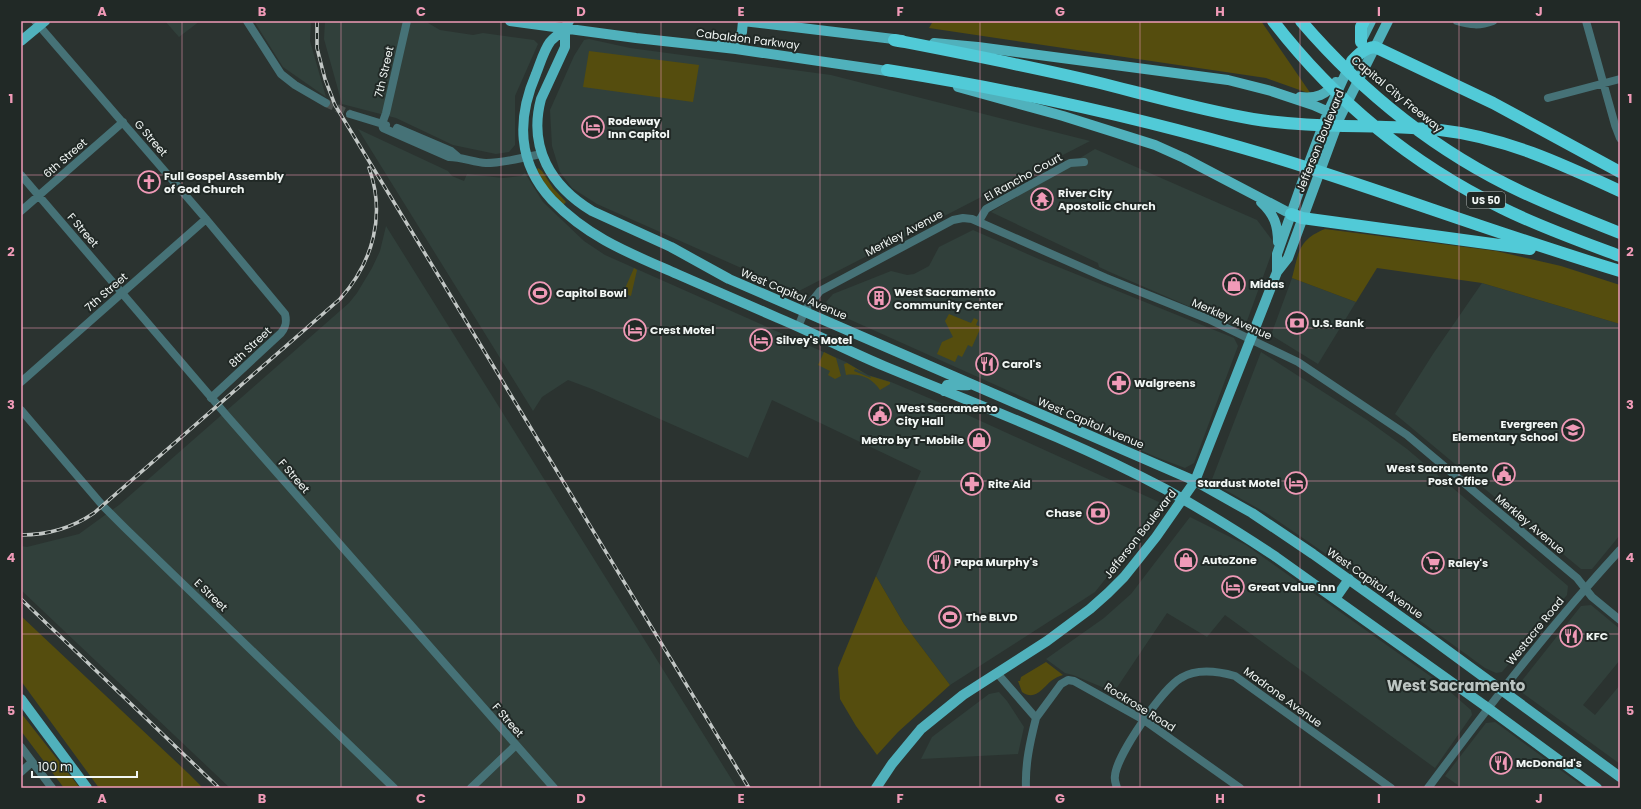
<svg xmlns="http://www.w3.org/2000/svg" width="1641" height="809" font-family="Poppins,sans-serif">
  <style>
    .built { fill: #31403b }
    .green { fill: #554d0e }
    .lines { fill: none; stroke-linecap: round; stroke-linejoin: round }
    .minor-tunnel { stroke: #49504d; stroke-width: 8; stroke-dasharray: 8 4; stroke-linecap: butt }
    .minor { stroke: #467277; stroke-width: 8 }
    .major { stroke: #50b1bc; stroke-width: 10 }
    .highway { stroke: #51cad7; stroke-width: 12 }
    .rail-casing { stroke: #c2c7c5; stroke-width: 3.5 }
    .rail { stroke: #212926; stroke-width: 2; stroke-dasharray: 6; stroke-linecap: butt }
    .grid { fill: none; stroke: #f09ab7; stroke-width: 1; stroke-opacity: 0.55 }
    .labels { text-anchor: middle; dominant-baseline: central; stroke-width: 4; stroke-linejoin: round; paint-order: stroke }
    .shield { fill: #212926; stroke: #b3b8b6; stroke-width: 1 }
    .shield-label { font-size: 10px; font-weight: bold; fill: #f1f6f4 }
    .street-label { font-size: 11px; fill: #f1f6f4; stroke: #212926 }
    .poi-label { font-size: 11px; font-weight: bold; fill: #f1f6f4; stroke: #212926; text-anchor: start }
    .district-label { font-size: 15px; font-weight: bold; fill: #bcc5c2; stroke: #212926 }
    .neatline { fill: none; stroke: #f09ab7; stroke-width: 1.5 }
    .grid-label { font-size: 13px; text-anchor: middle; font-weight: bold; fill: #f09ab7 }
  </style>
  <rect width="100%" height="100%" fill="#2b3330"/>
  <path class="built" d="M165,21H200L179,37Z
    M254,21H311L310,41L326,97L283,67Z
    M325,21H420L428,23L440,30L473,35L483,33L534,40L538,44L515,96V145L509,152L496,154L453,145L396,118L342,104L324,39Z
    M589,39L630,48L831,75L1090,141L799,291L775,283L597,204L572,188L560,172L552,146L550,110L574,56L584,40Z
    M358,129L448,171L452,176L464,181L467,174L503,178L521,176L525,173L543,202L584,241L605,255L846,362L868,375L891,382L950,407L1159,502L1158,513L1095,592L950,685L904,624L876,576L921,471L772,400L748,458L592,389L568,380L542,397L533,411Z
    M1095,149L1257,220L1275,244L1247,321L1242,326L1232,325L1112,273L1099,267L1098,263L991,212Z
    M386,226L737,788H230L21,590V546L27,547L79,534L119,505L349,303L357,293L372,268L380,251Z
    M973,230L1041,260L1234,338L1238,346L1194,463L1185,468L1156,457L833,312L826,302L833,294L891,271L907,275L914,274L929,266L939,247Z
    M1292,278L1356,302L1318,364L1271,335Z
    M1482,283L1620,324V535L1592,569H1581L1395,414L1433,354Z
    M1261,352L1367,420L1407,449L1568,586L1567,595L1502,672L1496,673L1485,668L1364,580L1268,514L1211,482Z
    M1190,517L1246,545L1440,683L1471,710L1472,715L1435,768L1225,615L1207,637L1167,613L1114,692L1073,675L1065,673L1046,659L1104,618L1131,594Z
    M1591,605L1620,629V660L1583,705L1595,715L1620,685V764L1520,691V683L1581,606Z
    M999,692L1007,701L1024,727L1018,754L921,759L932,737L989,694Z
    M1495,722L1585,788H1462L1445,776L1486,723Z"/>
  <path class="green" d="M933,21H1261L1311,94L1266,78L929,28Z
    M589,51L699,65L693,102L583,87Z
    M538,168L542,171L553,188L566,202L563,205L547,188L537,170Z
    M1325,229L1496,251L1561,266L1620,285V324L1482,283L1377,268L1356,302L1292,278C1299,252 1298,240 1325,229Z
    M634,268L637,270L631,296L623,293Z
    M949,314L971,323L974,318L978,320L976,325L981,327L972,347L968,345L962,357L958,355L955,362L937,354L942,342L953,337L945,321Z
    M824,352L836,358L841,376L835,379L828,375L830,371L818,365Z
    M847,363L864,373L855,369L854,371L871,378L870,376L890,382V384L880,390C872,378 860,373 846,375L844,364Z
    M876,576L904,624L950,685L898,732L877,755L856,726L840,699L838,668Z
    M21,616L189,774L203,788H99L21,681Z
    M1046,662L1063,675C1059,676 1055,678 1051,681C1042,689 1035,701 1022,692L1018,681H1020L1021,677Z
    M21,713L80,788H64L21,731Z"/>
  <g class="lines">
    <path class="minor-tunnel" d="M326,103L350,114"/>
    <path class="minor" d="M35,21L206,219L285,314C287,322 286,327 281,333L211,398
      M247,21L281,74L295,85L326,103
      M407,21L386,113L382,124L383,128L449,157C462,157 473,162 486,163C506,163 523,157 542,154
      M1457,21C1470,25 1480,26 1493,21
      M1586,21L1615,125L1620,138
      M1548,98L1620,79
      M350,114L386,125
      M397,128L451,151L458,157
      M21,175L228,417L554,788
      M21,211L123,122
      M979,221L986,209L1070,163L1084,162
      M798,327L805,310L820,291L953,220L963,218L972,219L1106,278L1208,319L1298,362L1407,435L1577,578L1592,597L1620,620
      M21,382L206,219
      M21,410L103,506L125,528L394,788
      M997,673L1036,718C1030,742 1025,764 1026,788
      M1036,718L1061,684L1068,680L1074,681L1144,720L1240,788
      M21,747L52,788
      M21,772L32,762
      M471,788L516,745
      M1117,788C1116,784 1114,780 1115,776C1116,756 1163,688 1181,678C1197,668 1217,671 1235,676L1391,788
      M1428,788C1489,706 1551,625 1620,550"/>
    <path class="major" d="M510,21L636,38L736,49L894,72
      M569,21L565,28V47L541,99C528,148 551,186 592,211L671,247L729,279L1195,481L1252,513L1313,554L1425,634L1620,777
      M743,21L902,40
      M565,28C561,33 554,37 550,42C544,50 540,64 536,74C517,118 517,163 552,200C589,238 629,253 677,274C711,289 744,303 778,318C814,333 848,351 884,366C978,405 1075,441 1165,489C1203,510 1240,533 1276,557L1488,708L1597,788
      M21,41L45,21
      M1361,41L1371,21
      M722,42L736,41L742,32L743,21
      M934,43L978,47L1228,80L1271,91L1313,105L1340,117
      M958,87L1063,116L1155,145L1184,158L1291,214
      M1300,97C1316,99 1326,95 1336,82
      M1261,202C1274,214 1278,225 1278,242
      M1277,272V254L1309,163L1328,112L1350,64
      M944,391L947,385C954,384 962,386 969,385
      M1335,599L1349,579
      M21,699L87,788
      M876,788L892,764L921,729L963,695L1047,641L1090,609L1108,593L1124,577L1156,537L1195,481L1277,272L1288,258L1340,117L1388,21"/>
    <path class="highway" d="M1273,21C1334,100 1412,164 1502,208C1540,227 1580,241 1620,256
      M1301,21C1362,92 1437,152 1522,192C1554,207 1587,220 1620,233
      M894,40C961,53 1029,66 1096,82C1148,95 1200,110 1253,119C1314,129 1378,124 1440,130C1504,137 1562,164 1620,191
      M1361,42V27L1364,21
      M1352,61C1359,54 1364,48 1375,47L1493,103L1620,172
      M887,70C1025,92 1161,122 1293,163C1403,198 1510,238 1620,271
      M1291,214L1302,218L1530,249"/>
    <g class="rail-casing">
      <path id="rail" d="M317,21V48L325,79L335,105L749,788
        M21,535C47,535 72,528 94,513L340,299C373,262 386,215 369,168
        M21,599L219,788"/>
    </g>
    <use href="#rail" class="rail"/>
  </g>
  <path class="grid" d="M182,21V788M341,21V788M501,21V788M661,21V788M820,21V788M980,21V788M1140,21V788M1300,21V788M1459,21V788M21,175H1620M21,328H1620M21,481H1620M21,634H1620"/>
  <defs>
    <g id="hotel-ring" transform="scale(1.15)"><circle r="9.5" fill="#212926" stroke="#f09ab7" stroke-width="1.5"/><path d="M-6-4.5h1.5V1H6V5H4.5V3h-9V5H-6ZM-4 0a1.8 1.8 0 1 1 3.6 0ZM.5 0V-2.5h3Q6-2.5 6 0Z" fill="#f09ab7"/></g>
    <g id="church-ring" transform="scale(1.15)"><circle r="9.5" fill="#212926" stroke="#f09ab7" stroke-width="1.5"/><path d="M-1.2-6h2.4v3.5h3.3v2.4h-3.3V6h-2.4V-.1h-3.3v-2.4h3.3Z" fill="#f09ab7"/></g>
    <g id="temple-ring" transform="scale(1.15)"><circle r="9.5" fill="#212926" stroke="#f09ab7" stroke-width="1.5"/><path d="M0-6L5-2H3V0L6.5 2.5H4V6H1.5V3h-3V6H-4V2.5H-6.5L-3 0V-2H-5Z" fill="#f09ab7"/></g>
    <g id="shop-ring" transform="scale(1.15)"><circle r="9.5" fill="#212926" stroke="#f09ab7" stroke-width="1.5"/><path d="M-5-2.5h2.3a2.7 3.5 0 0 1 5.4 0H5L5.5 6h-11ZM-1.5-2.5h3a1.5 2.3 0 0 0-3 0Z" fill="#f09ab7"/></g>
    <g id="stadium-ring" transform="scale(1.15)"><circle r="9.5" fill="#212926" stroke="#f09ab7" stroke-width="1.5"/><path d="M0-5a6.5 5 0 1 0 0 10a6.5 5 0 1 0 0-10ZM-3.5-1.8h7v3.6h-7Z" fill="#f09ab7"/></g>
    <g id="building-ring" transform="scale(1.15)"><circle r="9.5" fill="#212926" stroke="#f09ab7" stroke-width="1.5"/><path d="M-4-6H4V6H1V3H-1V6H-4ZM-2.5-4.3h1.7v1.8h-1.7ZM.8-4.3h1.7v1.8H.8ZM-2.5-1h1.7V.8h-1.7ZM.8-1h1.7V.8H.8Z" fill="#f09ab7"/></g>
    <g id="bank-ring" transform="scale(1.15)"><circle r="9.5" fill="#212926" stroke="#f09ab7" stroke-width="1.5"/><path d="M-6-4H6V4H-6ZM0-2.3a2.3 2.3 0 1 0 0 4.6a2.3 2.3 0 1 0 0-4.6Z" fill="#f09ab7"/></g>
    <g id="restaurant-ring" transform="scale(1.15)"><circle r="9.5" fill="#212926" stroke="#f09ab7" stroke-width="1.5"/><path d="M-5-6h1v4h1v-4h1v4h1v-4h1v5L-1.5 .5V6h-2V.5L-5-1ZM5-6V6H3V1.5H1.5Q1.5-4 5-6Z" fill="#f09ab7"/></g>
    <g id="pharmacy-ring" transform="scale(1.15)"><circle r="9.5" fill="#212926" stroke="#f09ab7" stroke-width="1.5"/><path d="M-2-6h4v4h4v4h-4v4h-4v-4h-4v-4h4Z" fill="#f09ab7"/></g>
    <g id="civic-ring" transform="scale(1.15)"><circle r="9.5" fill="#212926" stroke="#f09ab7" stroke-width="1.5"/><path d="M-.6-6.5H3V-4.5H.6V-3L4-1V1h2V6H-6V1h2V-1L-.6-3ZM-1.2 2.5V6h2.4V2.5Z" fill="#f09ab7"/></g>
    <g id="school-ring" transform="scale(1.15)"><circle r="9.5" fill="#212926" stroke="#f09ab7" stroke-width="1.5"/><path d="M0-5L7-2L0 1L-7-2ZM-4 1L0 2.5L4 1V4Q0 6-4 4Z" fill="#f09ab7"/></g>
    <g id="supermarket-ring" transform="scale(1.15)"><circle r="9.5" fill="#212926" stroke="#f09ab7" stroke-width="1.5"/><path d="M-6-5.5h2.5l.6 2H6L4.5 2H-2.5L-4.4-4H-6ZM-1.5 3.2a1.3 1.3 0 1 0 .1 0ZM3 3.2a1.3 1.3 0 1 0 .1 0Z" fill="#f09ab7"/></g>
  </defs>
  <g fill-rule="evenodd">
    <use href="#hotel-ring" x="593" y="127"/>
    <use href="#church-ring" x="149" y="182"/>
    <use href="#temple-ring" x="1042" y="199"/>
    <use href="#shop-ring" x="1234" y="284"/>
    <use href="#stadium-ring" x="540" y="293"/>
    <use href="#building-ring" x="879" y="298"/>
    <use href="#bank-ring" x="1297" y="323"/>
    <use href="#hotel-ring" x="635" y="330"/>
    <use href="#hotel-ring" x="761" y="340"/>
    <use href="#restaurant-ring" x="987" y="364"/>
    <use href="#pharmacy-ring" x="1119" y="383"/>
    <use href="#civic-ring" x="880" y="414"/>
    <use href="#school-ring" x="1573" y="430"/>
    <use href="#shop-ring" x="979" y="440"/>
    <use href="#civic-ring" x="1504" y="474"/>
    <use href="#hotel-ring" x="1296" y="483"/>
    <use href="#pharmacy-ring" x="972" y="484"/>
    <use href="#bank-ring" x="1098" y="513"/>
    <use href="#shop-ring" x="1186" y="560"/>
    <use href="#restaurant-ring" x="939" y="562"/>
    <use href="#supermarket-ring" x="1433" y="563"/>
    <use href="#hotel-ring" x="1233" y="587"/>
    <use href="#stadium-ring" x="950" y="617"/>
    <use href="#restaurant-ring" x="1571" y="636"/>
    <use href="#restaurant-ring" x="1501" y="763"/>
  </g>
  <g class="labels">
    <rect class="shield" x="1467" y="192" width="38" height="16" rx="3"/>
    <g class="shield-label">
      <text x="1486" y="200">US 50</text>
    </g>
    <g class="street-label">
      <text transform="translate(748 39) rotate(7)">Cabaldon Parkway</text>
      <text transform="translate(384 72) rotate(-77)">7th Street</text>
      <text transform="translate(1397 94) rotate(39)">Capital City Freeway</text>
      <text transform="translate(151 138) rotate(49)">G Street</text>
      <text transform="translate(1320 141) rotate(-68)">Jefferson Boulevard</text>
      <text transform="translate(65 158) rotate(-41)">6th Street</text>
      <text transform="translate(1023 177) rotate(-29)">El Rancho Court</text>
      <text transform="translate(83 230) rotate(49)">F Street</text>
      <text transform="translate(904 233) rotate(-28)">Merkley Avenue</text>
      <text transform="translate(106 292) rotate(-41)">7th Street</text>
      <text transform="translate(794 294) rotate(23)">West Capitol Avenue</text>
      <text transform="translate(1232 319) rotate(24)">Merkley Avenue</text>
      <text transform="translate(250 347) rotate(-43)">8th Street</text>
      <text transform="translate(1091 423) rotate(23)">West Capitol Avenue</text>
      <text transform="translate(294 476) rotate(49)">F Street</text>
      <text transform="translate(1530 524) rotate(40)">Merkley Avenue</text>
      <text transform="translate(1140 534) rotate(-52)">Jefferson Boulevard</text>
      <text transform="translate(1375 583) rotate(35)">West Capitol Avenue</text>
      <text transform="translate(211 595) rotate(44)">E Street</text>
      <text transform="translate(1535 631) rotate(-51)">Westacre Road</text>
      <text transform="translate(1283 697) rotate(36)">Madrone Avenue</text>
      <text transform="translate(1140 707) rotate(32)">Rockrose Road</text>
      <text transform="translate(508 720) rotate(49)">F Street</text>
    </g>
    <g class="poi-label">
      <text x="608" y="121">Rodeway<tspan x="608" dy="13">Inn Capitol</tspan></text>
      <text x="164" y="176">Full Gospel Assembly<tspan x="164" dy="13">of God Church</tspan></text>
      <text x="1058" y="193">River City<tspan x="1058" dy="13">Apostolic Church</tspan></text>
      <text x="1250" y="284">Midas</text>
      <text x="894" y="292">West Sacramento<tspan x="894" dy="13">Community Center</tspan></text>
      <text x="556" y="293">Capitol Bowl</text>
      <text x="1312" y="323">U.S. Bank</text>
      <text x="650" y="330">Crest Motel</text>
      <text x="776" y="340">Silvey's Motel</text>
      <text x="1002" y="364">Carol's</text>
      <text x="1134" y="383">Walgreens</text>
      <text x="896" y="408">West Sacramento<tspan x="896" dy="13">City Hall</tspan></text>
      <text x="1558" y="424" text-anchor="end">Evergreen<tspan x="1558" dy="13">Elementary School</tspan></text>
      <text x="964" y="440" text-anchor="end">Metro by T-Mobile</text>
      <text x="1488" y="468" text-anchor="end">West Sacramento<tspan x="1488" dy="13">Post Office</tspan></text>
      <text x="1280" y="483" text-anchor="end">Stardust Motel</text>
      <text x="988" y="484">Rite Aid</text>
      <text x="1082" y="513" text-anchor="end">Chase</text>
      <text x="1202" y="560">AutoZone</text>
      <text x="954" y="562">Papa Murphy's</text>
      <text x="1448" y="563">Raley's</text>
      <text x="1248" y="587">Great Value Inn</text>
      <text x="966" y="617">The BLVD</text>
      <text x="1586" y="636">KFC</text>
      <text x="1516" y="763">McDonald's</text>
    </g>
    <g class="district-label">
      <text x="1456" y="685">West Sacramento</text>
    </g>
  </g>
  <rect width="1641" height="809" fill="none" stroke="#212926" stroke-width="44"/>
  <path d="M32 771v6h105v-6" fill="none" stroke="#f1f6f4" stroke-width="2"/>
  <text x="38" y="771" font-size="12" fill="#f1f6f4" stroke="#212926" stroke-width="3" paint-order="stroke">100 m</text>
  <rect x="22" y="22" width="1597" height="765" class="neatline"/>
  <g class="grid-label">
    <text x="102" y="16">A</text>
    <text x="262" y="16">B</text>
    <text x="421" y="16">C</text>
    <text x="581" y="16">D</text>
    <text x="741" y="16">E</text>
    <text x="900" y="16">F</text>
    <text x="1060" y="16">G</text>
    <text x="1220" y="16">H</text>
    <text x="1379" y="16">I</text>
    <text x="1539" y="16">J</text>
    <text x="11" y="103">1</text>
    <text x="1630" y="103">1</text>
    <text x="11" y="256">2</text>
    <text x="1630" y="256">2</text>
    <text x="11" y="409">3</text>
    <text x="1630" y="409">3</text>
    <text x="11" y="562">4</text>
    <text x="1630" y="562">4</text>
    <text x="11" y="715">5</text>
    <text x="1630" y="715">5</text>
    <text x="102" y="803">A</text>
    <text x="262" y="803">B</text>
    <text x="421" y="803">C</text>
    <text x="581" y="803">D</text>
    <text x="741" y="803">E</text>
    <text x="900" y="803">F</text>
    <text x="1060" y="803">G</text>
    <text x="1220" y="803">H</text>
    <text x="1379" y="803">I</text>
    <text x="1539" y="803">J</text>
  </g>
</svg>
